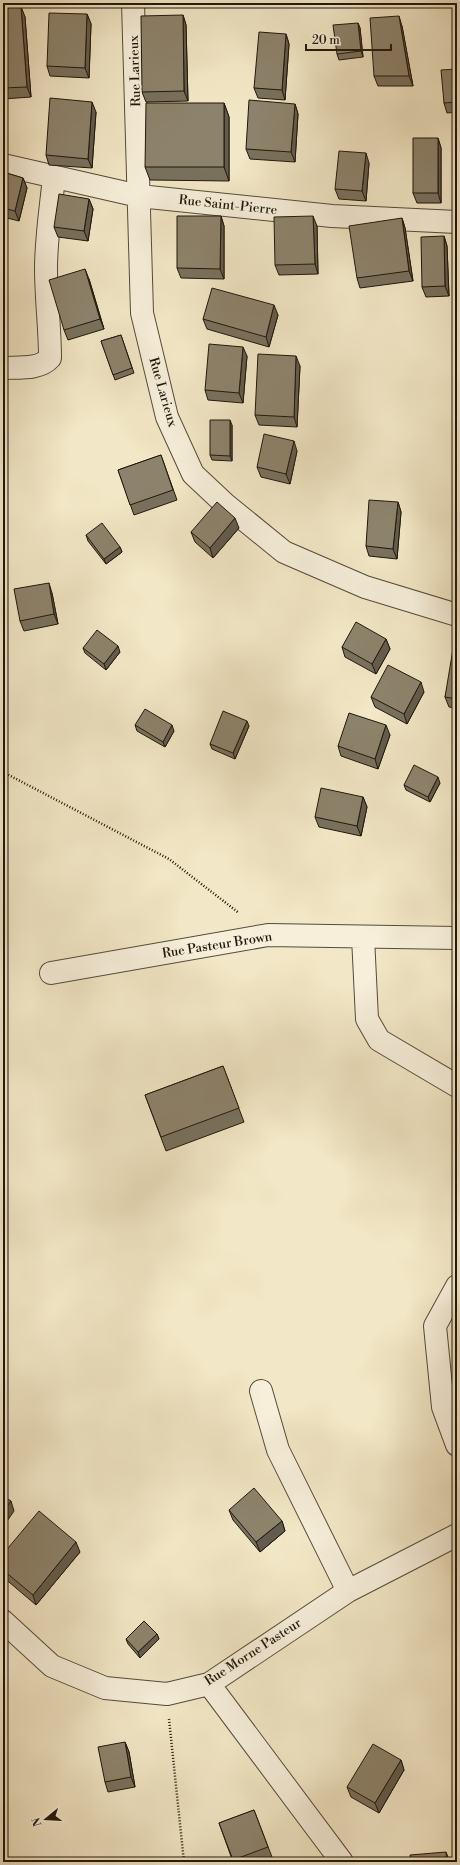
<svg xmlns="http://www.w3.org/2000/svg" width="460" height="1865" font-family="'Libre Bodoni',serif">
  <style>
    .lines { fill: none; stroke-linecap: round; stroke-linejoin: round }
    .minor-casing { stroke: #544b3a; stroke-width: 24 }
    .path { stroke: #1f170b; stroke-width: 2.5; stroke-dasharray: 1 2; stroke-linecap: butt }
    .minor { stroke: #f7efda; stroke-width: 22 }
    .wall { fill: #79715d; stroke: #1f170b }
    .shaded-wall { fill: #635c4c; stroke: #1f170b }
    .building { fill: #8d836c; stroke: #1f170b }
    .labels { text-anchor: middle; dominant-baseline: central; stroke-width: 3.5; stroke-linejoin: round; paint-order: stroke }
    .street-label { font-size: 13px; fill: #1f170b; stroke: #f7efda }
  </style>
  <rect width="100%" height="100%" fill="#f2e7c6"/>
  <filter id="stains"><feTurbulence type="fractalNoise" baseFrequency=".005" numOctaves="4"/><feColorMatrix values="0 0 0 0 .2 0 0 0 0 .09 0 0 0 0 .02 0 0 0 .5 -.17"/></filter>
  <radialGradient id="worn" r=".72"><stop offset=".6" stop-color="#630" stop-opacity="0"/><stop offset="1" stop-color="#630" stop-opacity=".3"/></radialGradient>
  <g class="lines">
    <g class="minor-casing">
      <path id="minor" d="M133,3L142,313L167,417L193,474L225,504L284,552L365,587L457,615
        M3,165L139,196L332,216L457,222
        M3,368C18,367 39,370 50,358C50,328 46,299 46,269C46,238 51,207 54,177
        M363,937L367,1019L379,1040L457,1086
        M51,973L268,935L457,938
        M457,1286L435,1326L443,1407L457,1445
        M261,1391L278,1450L348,1591
        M3,1621L52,1666L105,1688L167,1694L209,1684L348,1591L457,1535
        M209,1684L342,1862"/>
    </g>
    <path class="path" d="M3,772L169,859L239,913
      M169,1719L184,1862"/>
    <use href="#minor" class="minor"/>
  </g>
  <path class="wall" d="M21,7L25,17L31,97L3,99V8Z
    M87,14L91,24L89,78L50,76L47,66Z
    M183,15L186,25L188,101L146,102L142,92Z
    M358,23L360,28L363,57L339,60L337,54Z
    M402,26L413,86H378L374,76Z
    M286,34L289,44L285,100L258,98L254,88Z
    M457,69V112L447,113L444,103Z
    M224,103L229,117V181L150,180L145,167Z
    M295,104L298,114L295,162L250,159L246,149Z
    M96,112L92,168L49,165L46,155Z
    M438,138L441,148V203H417L413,193Z
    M369,163L366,201L339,199L335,189Z
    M3,172L23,178L27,188L19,221L3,217Z
    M89,199L93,209L88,241L58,237L54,227Z
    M221,216L224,226V279L181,278L177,268Z
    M402,218L405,228L413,281L360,288L357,278Z
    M317,226L318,274L279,275L275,265Z
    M444,236L447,246L449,296L426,297L422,287Z
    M89,279L104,329L68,340L64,330Z
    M278,315L269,347L207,329L203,319Z
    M121,335L134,373L115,380L101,341Z
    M247,356L243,403L208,400L205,390Z
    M300,366L297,427L259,425L255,415Z
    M232,425V461L212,460L210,455Z
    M297,451L290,484L261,477L257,467Z
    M161,455L177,500L134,515L118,470Z
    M398,502L401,512L397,559L369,556L366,546Z
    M239,528L213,558L195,542L191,532Z
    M86,535L120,547L122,552L106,564L88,541Z
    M52,593L58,624L24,631L20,621Z
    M386,639L390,649L376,674L345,657L342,647Z
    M83,648L120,652L106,670L85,653Z
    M457,649V708L449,707L445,697Z
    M424,692L407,724L375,707L371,697Z
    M135,725L174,731L165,747L137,731Z
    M249,726L235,759L212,749L210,744Z
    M390,735L378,769L341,756L338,746Z
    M440,783L430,802L406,790L404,785Z
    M363,797L367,807L361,836L319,827L315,817Z
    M223,1066L244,1122L166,1151L145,1095Z
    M229,1510L282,1521L285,1531L260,1552L233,1520Z
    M80,1552L36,1605L3,1577V1554Z
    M157,1634L159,1639L140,1658L128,1644L126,1639Z
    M125,1742L129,1752L135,1787L108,1792L105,1782Z
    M401,1760L404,1770L379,1813L351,1797L347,1787Z
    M254,1810L272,1857L259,1862H233L219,1823Z"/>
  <path class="shaded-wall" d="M21,7L25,17L31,97L27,87Z
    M87,14L91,24L89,78L85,68Z
    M183,15L186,25L188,101L184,91Z
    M399,16L402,26L413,86L409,76Z
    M358,23L360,28L363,57L361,51Z
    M286,34L289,44L285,100L282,90Z
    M92,102L96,112L92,168L88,159Z
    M224,103L229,117V181L224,167Z
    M295,104L298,114L295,162L291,152Z
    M438,138L441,148V203L438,193Z
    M366,153L369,163L366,201L362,191Z
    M23,178L27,188L19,221L15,211Z
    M89,199L93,209L88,241L84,231Z
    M221,216L224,226V279L220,269Z
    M313,216L317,226L318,274L315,264Z
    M402,218L405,228L413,281L409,271Z
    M444,236L447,246L449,296L445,286Z
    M85,269L89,279L104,329L100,319Z
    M274,305L278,315L269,347L266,337Z
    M243,347L247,356L243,403L239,393Z
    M296,356L300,366L297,427L294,417Z
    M230,420L232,425V461L230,456Z
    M294,441L297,451L290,484L286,474Z
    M398,502L401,512L397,559L393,549Z
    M235,518L239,528L213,558L210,548Z
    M120,547L122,552L106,564L104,559Z
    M49,583L52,593L58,624L54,614Z
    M386,639L390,649L376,674L372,664Z
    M118,646L120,652L106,670L104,664Z
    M421,682L424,692L407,724L404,714Z
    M247,721L249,726L235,759L233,753Z
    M172,725L174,731L165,747L163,742Z
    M386,725L390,735L378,769L375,759Z
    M438,777L440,783L430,802L428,797Z
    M363,797L367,807L361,836L357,826Z
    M11,1501L14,1511L3,1527V1512Z
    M282,1521L285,1531L260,1552L256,1542Z
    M76,1542L80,1552L36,1605L33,1595Z
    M157,1634L159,1639L140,1658L138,1652Z
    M125,1742L129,1752L135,1787L131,1777Z
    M401,1760L404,1770L379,1813L375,1803Z
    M446,1852L450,1862H447Z"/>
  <path class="building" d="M21,7L27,87L3,88V8Z
    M49,13L87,14L85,68L47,66Z
    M183,15L184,91L142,92L141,16Z
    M399,16L409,76H374L370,18Z
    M358,23L361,51L337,54L333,25Z
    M259,32L286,34L282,90L254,88Z
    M457,69V102L444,103L441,70Z
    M50,98L92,102L88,159L46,155Z
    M249,100L295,104L291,152L246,149Z
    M146,103H224V167H145Z
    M413,138H438V193H413Z
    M339,151L366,153L362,191L335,189Z
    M3,172L23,178L15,211L3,208Z
    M59,194L89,199L84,231L54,227Z
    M177,216H221L220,269L177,268Z
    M313,216L315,264L275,265L274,217Z
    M402,218L409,271L357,278L349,226Z
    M444,236L445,286L422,287L421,237Z
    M85,269L100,319L64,330L49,280Z
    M212,288L274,305L266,337L203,319Z
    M121,335L132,368L113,375L101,341Z
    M209,344L243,347L239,393L205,390Z
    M258,354L296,356L294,417L255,415Z
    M210,420H230V456L210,455Z
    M264,434L294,441L286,474L257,467Z
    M161,455L173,490L130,505L118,470Z
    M369,500L398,502L393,549L366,546Z
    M217,502L235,518L210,548L191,532Z
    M102,523L120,547L104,559L86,535Z
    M49,583L54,614L20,621L14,589Z
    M356,622L386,639L372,664L342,647Z
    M97,630L118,646L104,664L83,648Z
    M453,649H457V699L445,697Z
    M388,665L421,682L404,714L371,697Z
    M145,709L172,725L163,742L135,725Z
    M223,711L247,721L233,753L210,744Z
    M349,713L386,725L375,759L338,746Z
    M414,765L438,777L428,797L404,785Z
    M321,788L363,797L357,826L315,817Z
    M223,1066L239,1108L161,1137L145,1095Z
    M254,1488L282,1521L256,1542L229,1510Z
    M3,1496L11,1501L3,1512Z
    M39,1511L76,1542L33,1595L3,1570V1554Z
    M144,1621L157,1634L138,1652L126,1639Z
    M125,1742L131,1777L105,1782L98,1747Z
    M373,1744L401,1760L375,1803L347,1787Z
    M254,1810L268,1847L233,1860L219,1823Z
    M446,1852L447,1862H411L410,1855Z"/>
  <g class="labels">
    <g class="street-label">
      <text transform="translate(135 71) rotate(-92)">Rue Larieux</text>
      <text transform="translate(228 205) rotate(6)">Rue Saint-Pierre</text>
      <text transform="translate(163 392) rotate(74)">Rue Larieux</text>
      <text transform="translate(217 945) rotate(-9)">Rue Pasteur Brown</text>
      <text transform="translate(253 1652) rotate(-33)">Rue Morne Pasteur</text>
    </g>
  </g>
  <rect width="460" height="1865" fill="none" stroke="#f2e7c6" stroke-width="16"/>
  <rect x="4" y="4" width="452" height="1857" fill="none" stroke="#1f170b" stroke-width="2"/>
  <rect x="8" y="8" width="444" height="1849" fill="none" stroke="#1f170b"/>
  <g transform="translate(46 1819) rotate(252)" stroke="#f7efda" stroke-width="3" paint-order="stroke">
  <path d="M0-3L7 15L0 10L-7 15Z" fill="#1f170b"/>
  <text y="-6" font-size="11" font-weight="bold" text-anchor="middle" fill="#1f170b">N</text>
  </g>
  <path d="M306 44v6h85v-6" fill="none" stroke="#1f170b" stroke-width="2"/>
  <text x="312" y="44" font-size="12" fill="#1f170b" stroke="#f7efda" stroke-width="3" paint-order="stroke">20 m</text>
  <rect width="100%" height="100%" filter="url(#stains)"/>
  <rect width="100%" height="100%" fill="url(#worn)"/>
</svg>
